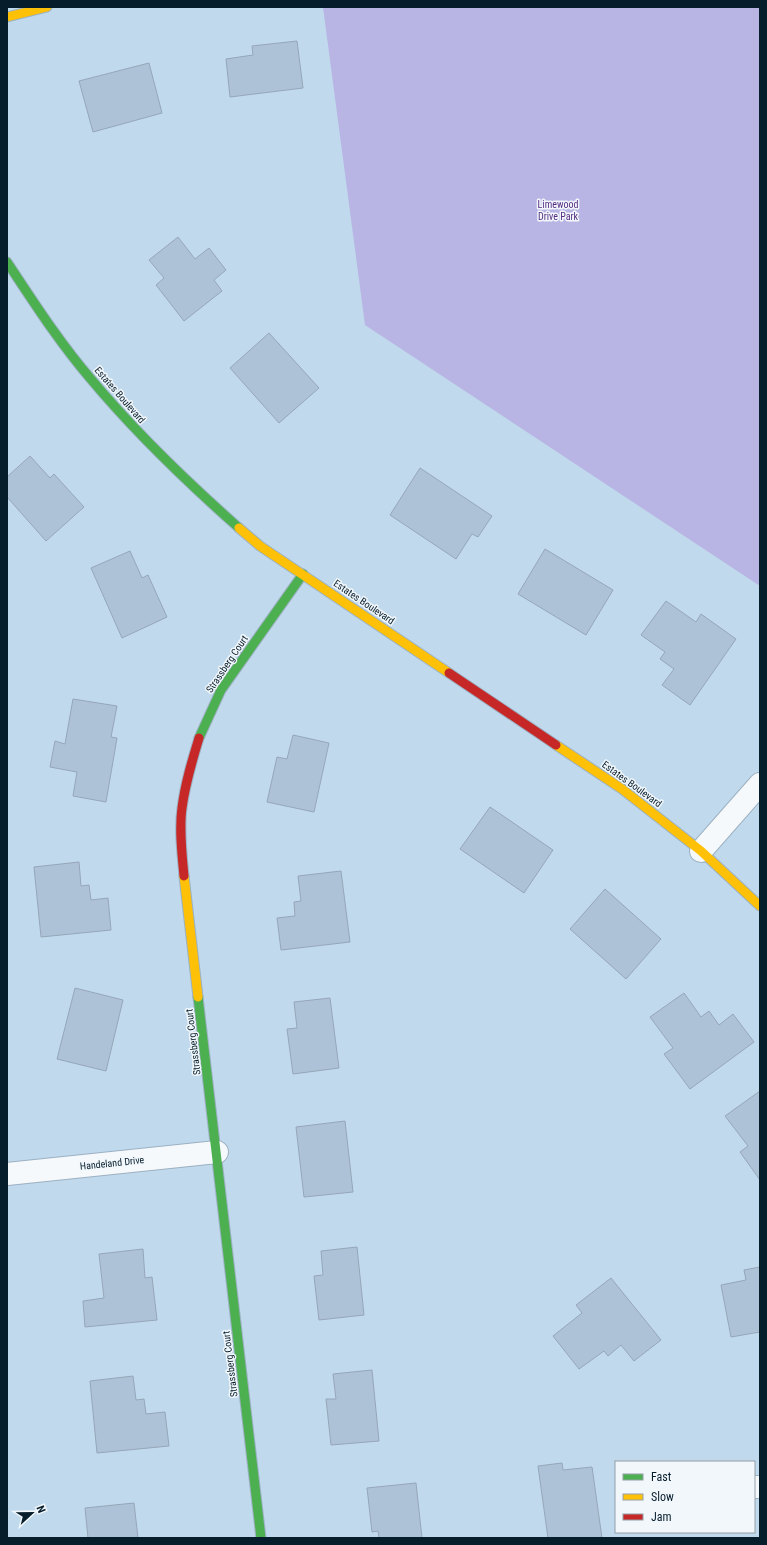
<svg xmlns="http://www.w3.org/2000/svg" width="767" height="1545" font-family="'Roboto Condensed',sans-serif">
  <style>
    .green { fill: #b8b4e4 }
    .building { fill: #aec2d7; stroke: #96a6b9 }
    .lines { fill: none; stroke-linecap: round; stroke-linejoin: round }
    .street-casing { stroke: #9cb1c2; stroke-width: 24 }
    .fast-casing { stroke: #9cb1c2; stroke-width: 11 }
    .slow-casing { stroke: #9cb1c2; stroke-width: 11 }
    .jam-casing { stroke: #9cb1c2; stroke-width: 11 }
    .street { stroke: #f6f9fc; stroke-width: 22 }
    .fast { stroke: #4caf50; stroke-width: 9 }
    .slow { stroke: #ffc107; stroke-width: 9 }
    .jam { stroke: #c62828; stroke-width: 9 }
    .labels { text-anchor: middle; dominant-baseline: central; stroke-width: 3; stroke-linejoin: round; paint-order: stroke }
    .park-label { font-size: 10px; fill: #562f84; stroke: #f1f7fb }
    .street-label { font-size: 10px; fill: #061d2c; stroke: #f1f7fb }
  </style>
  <rect width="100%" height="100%" fill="#c0d9ec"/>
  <path class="green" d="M323,7H760V586L365,325Z"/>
  <path class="building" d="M297,41L303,88L230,97L226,59L253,55L252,46Z
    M149,63L162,113L93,132L79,81Z
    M178,237L195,259L209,248L226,270L214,280L222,291L184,321L156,285L164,278L149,260Z
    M269,333L319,388L279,423L230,368Z
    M30,456L50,478L54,474L84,507L46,541L7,497V477Z
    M420,468L492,516L478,537L472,534L456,559L390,515Z
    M545,549L613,590L586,635L518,594Z
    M130,551L142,578L148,575L167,617L122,638L91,568Z
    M666,601L696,622L701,614L736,639L690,705L662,685L674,669L660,659L665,652L641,635Z
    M73,699L117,706L111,737L117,738L106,802L73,796L77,772L50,767L55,741L65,744Z
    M293,735L329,743L314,812L267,802L277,757L287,759Z
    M490,807L553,850L524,893L460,849Z
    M79,862L81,886L89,885L91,900L108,898L111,930L41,937L34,867Z
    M341,871L350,942L281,950L277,918L295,916L294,902L301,901L298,876Z
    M605,889L661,939L626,979L570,929Z
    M75,988L123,1000L106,1071L57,1059Z
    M684,993L701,1017L709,1011L719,1025L733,1014L754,1042L690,1089L664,1054L673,1048L650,1017Z
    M330,998L339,1068L293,1074L287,1029L297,1028L294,1002Z
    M760,1091V1180L740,1152L748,1146L725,1116Z
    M345,1121L353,1192L304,1197L296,1127Z
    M357,1247L364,1315L319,1320L314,1276L323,1275L321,1251Z
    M143,1249L145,1278L152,1277L157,1320L85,1327L83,1301L104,1298L99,1254Z
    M760,1267V1332L731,1337L721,1285L746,1280L744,1270Z
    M611,1278L661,1340L634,1361L621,1345L608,1356L604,1351L579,1369L553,1336L582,1313L576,1305Z
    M372,1370L379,1441L331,1445L326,1399H336L333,1374Z
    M133,1376L136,1400L144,1399L146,1414L165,1412L169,1446L97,1453L90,1381Z
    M562,1463L563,1470L592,1467L602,1538H548L538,1466Z
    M416,1483L422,1538H379L378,1531L372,1532L367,1488Z
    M134,1503L138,1538H88L85,1508Z"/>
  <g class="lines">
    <g class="street-casing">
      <path id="street" d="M701,851L760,784
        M7,1174L217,1152
        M754,1487H760"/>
    </g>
    <g class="fast-casing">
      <path id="fast" d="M7,262C33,301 59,342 90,378C135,432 186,481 239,528
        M199,738L221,690L303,574
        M198,997L261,1538"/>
    </g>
    <g class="slow-casing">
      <path id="slow" d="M7,17L47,7
        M239,528L260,546L449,673
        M556,745L622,789L701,851L760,906
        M184,876L198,997"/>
    </g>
    <g class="jam-casing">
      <path id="jam" d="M449,673L556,745
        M184,876C182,855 179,829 182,808C185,784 192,761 199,738"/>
    </g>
    <use href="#street" class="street"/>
    <use href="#fast" class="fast"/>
    <use href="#slow" class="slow"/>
    <use href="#jam" class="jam"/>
  </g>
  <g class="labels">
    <g class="park-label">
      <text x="558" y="204">Limewood<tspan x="558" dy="12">Drive Park</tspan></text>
    </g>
    <g class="street-label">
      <text transform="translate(120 395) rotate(49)">Estates Boulevard</text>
      <text transform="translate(364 602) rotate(34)">Estates Boulevard</text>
      <text transform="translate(227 664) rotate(-56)">Strassberg Court</text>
      <text transform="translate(632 784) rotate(36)">Estates Boulevard</text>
      <text transform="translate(193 1042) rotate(-97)">Strassberg Court</text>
      <text transform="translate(112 1163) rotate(-6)">Handeland Drive</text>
      <text transform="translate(230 1364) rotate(-97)">Strassberg Court</text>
    </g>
  </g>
  <rect width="767" height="1545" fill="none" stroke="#061d2c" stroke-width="16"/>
  <rect x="615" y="1461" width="140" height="72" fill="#f1f7fb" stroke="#93a0a8"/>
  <rect x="623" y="1474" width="20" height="6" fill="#4caf50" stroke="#93a0a8"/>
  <text x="651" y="1481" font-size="12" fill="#061d2c">Fast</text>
  <rect x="623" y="1494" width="20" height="6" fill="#ffc107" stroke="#93a0a8"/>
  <text x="651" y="1501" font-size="12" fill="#061d2c">Slow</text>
  <rect x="623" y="1514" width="20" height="6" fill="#c62828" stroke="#93a0a8"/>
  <text x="651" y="1521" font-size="12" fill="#061d2c">Jam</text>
  <g transform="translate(32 1513) rotate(68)" stroke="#f1f7fb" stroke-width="3" paint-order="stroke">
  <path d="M0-3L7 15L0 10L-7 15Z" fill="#061d2c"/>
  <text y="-6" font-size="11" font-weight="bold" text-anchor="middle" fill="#061d2c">N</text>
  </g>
</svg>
